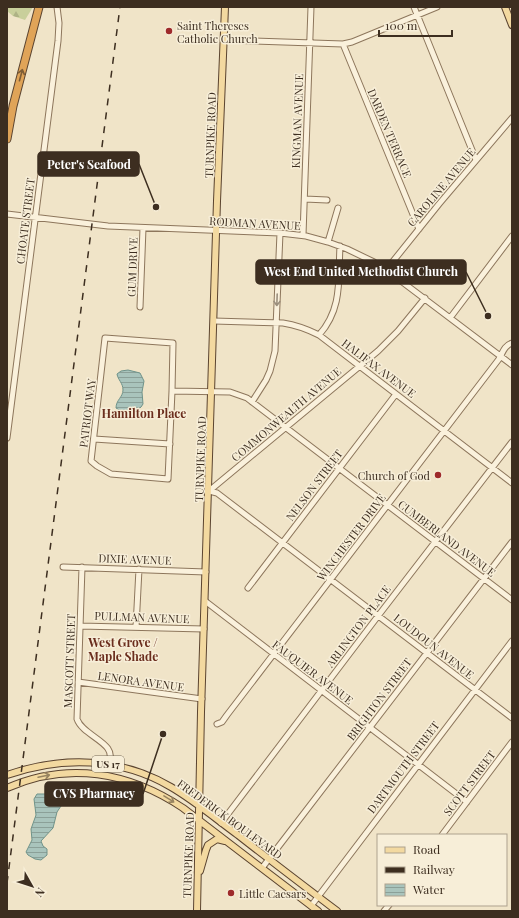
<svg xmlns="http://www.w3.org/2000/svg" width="519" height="918" font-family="'Playfair Display',serif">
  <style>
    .forest { fill: url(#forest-firs) }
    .water { fill: url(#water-rules); stroke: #6f938a }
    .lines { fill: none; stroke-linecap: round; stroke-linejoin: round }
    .minor-casing { stroke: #8d765c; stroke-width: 7 }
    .major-casing { stroke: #5b4430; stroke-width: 8 }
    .highway-casing { stroke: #5b4430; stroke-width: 9 }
    .minor { stroke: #faf1dc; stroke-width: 5 }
    .major { stroke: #f3d9a0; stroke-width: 6 }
    .highway { stroke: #e0a458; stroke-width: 7 }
    .rail { stroke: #3d2e20; stroke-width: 1.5; stroke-dasharray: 7 7; stroke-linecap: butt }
    .oneway { stroke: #7e5d36 }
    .oneway2 { stroke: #9c907e }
    .oneway3 { stroke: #988460 }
    .poi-dot { fill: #9e2a2b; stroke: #f7eed8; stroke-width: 1.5 }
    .labels { text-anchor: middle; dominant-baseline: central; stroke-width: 3; stroke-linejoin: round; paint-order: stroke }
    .shield { fill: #f7eed8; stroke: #756857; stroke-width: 1 }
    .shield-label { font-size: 10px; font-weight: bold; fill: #3d2e20 }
    .poi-label { font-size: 11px; fill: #3d2e20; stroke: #f7eed8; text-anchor: start }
    .street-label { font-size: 11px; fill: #3d2e20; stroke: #f7eed8 }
    .neighbourhood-label { font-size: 12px; font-weight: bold; fill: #6b2e1e; stroke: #f7eed8 }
    .leader { fill: none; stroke: #3d2e20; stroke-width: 1.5 }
    .callout-dot { fill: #3d2e20; stroke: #f7eed8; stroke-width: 1.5 }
    .callout { fill: #3d2e20; stroke: #3d2e20; stroke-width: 1.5 }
    .callout-label { font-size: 12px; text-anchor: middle; font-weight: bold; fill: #fff }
  </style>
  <defs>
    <pattern id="forest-firs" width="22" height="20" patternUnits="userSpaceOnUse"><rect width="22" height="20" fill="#c9cf9b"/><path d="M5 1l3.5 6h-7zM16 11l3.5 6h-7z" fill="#aeb285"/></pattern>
    <pattern id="water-rules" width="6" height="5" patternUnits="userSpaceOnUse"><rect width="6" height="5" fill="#a9c4bc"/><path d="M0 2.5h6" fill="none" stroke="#8ba098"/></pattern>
  </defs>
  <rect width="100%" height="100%" fill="#f0e4c8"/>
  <path class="forest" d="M7,7H33L25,20L13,16L7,11Z"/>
  <path class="water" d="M128,370L140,373L144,381L142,392L143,404C139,413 124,414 116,408C116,400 123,397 123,390C123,383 118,380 117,374L121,371Z
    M59,787L64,789L67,797L57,812L53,828L41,841L43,846L47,849V855L41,860L35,859L28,855L26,852L32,840L31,829L36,815L34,799L37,794H46L51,789Z"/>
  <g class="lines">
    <g class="minor-casing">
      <path id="minor" d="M414,7L476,160
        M224,40L343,44L352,42L437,7
        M343,44L419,229
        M305,199L327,200
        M7,214L108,226L280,233L306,236L328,242L347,249L374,262L405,284L512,365
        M303,235L311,7
        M328,242L338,208
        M386,270L439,204L512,118
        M140,307L143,228
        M450,318L512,236
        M214,321L283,323C296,325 307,329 319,335L512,483
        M319,335C343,308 338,279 340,246
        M172,391L168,479L111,474L97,466L91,461L105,338L173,343L172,391L230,392L247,398L512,600
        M252,402L266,380L270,371L275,351L280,233
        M7,438L58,41L59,23L57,7
        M94,439L170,444
        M209,491L217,493L512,718
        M209,491L378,351L398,331L425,298
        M63,567L206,572
        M82,567L77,719C83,737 120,743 108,764
        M248,588L396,394
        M205,601L467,802
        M80,626L204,629
        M136,627L139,569
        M78,682L202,699
        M217,724L222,722L227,715L499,359C503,352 504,346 512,343
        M221,823L378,616L512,442
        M442,835L512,742
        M262,868L512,542
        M311,906L512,641
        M384,911L389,905"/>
    </g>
    <g class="major-casing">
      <path id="major" d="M505,7L512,25
        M7,775C62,756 120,757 171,787C195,801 216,819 238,835C271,861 304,886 337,911
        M7,788C68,761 129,772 183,808L318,911
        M200,871L206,850L208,845L217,839L225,841
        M197,911L201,712L217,201L225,7"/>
    </g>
    <g class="highway-casing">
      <path id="highway" d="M7,139L13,106L39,7"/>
    </g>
    <use href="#minor" class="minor"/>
    <use href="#major" class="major"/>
    <use href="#highway" class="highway"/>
    <path class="rail" d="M7,883L120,7"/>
  </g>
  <defs><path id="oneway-shaft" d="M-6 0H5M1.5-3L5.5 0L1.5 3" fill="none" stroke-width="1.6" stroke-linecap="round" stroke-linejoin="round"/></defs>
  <use class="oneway" href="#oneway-shaft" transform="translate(21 75) rotate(-75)"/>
  <use class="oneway2" href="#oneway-shaft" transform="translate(277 300) rotate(92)"/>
  <g class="oneway3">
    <use href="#oneway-shaft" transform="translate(44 776) rotate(-12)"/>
    <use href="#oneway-shaft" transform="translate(169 799) rotate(32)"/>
  </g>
  <g class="poi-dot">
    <circle cx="169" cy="31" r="4"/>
    <circle cx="438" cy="475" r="4"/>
    <circle cx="231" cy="893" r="4"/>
  </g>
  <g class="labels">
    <rect class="shield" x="92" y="756" width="32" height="16" rx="3"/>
    <g class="shield-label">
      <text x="108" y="764">US 17</text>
    </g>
    <g class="poi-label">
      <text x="177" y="25">Saint Thereses<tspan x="177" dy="13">Catholic Church</tspan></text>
      <text x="430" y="475" text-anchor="end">Church of God</text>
      <text x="239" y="893">Little Caesars</text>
    </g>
    <g class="street-label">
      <text transform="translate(297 121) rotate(-88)">KINGMAN AVENUE</text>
      <text transform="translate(390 133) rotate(67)">DARDEN TERRACE</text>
      <text transform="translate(210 135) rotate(-88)">TURNPIKE ROAD</text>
      <text transform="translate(441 187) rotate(-50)">CAROLINE AVENUE</text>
      <text transform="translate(25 221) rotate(-83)">CHOATE STREET</text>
      <text transform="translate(255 223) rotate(3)">RODMAN AVENUE</text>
      <text transform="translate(132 267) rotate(-88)">GUM DRIVE</text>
      <text transform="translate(379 368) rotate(37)">HALIFAX AVENUE</text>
      <text transform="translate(87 413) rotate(-83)">PATRIOT WAY</text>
      <text transform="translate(286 414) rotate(-40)">COMMONWEALTH AVENUE</text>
      <text transform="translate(200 459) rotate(-88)">TURNPIKE ROAD</text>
      <text transform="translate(314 485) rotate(-53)">NELSON STREET</text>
      <text transform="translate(351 537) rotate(-53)">WINCHESTER DRIVE</text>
      <text transform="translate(447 538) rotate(37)">CUMBERLAND AVENUE</text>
      <text transform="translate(135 559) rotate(2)">DIXIE AVENUE</text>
      <text transform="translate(142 617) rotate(2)">PULLMAN AVENUE</text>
      <text transform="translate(358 626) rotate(-53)">ARLINGTON PLACE</text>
      <text transform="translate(434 646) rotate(38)">LOUDOUN AVENUE</text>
      <text transform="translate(69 661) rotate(-88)">MASCOTT STREET</text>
      <text transform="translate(313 672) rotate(37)">FAUQUIER AVENUE</text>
      <text transform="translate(141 681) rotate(8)">LENORA AVENUE</text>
      <text transform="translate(379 699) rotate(-53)">BRIGHTON STREET</text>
      <text transform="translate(403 767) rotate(-53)">DARTMOUTH STREET</text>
      <text transform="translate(469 783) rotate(-53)">SCOTT STREET</text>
      <text transform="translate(230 819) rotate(36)">FREDERICK BOULEVARD</text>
      <text transform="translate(188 855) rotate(-88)">TURNPIKE ROAD</text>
    </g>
    <g class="neighbourhood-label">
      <text x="144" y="413">Hamilton Place</text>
      <text x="123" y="642">West Grove /<tspan x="123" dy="14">Maple Shade</tspan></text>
    </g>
  </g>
  <path class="leader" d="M156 207L139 164M488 316L466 272M163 734L143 794"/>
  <g class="callout-dot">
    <circle cx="156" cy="207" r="4"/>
    <circle cx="488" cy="316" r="4"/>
    <circle cx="163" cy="734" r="4"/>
  </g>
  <g class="callout">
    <rect x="38" y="152" width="101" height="24" rx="4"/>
    <rect x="256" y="260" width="210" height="24" rx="4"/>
    <rect x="45" y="782" width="98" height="24" rx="4"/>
  </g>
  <g class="callout-label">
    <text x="89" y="169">Peter's Seafood</text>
    <text x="361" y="276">West End United Methodist Church</text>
    <text x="94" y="798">CVS Pharmacy</text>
  </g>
  <rect width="519" height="918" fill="none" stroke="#3d2e20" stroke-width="16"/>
  <rect x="377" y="834" width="130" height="72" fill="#f7eed8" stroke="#ada18e"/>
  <rect x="385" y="847" width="20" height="6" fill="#f3d9a0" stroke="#ada18e"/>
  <text x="413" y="854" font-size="12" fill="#3d2e20">Road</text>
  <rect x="385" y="867" width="20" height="6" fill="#3d2e20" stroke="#ada18e"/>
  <text x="413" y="874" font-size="12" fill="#3d2e20">Railway</text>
  <rect x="385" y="884" width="20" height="12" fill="url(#water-rules)" stroke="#ada18e"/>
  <text x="413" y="894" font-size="12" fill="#3d2e20">Water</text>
  <g transform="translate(32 886) rotate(129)" stroke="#f7eed8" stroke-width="3" paint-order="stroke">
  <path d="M0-3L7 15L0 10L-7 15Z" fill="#3d2e20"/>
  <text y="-6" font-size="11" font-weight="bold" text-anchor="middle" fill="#3d2e20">N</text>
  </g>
  <path d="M379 30v6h73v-6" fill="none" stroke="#3d2e20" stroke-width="2"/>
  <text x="385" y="30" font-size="12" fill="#3d2e20" stroke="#f7eed8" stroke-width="3" paint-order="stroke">100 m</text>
</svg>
